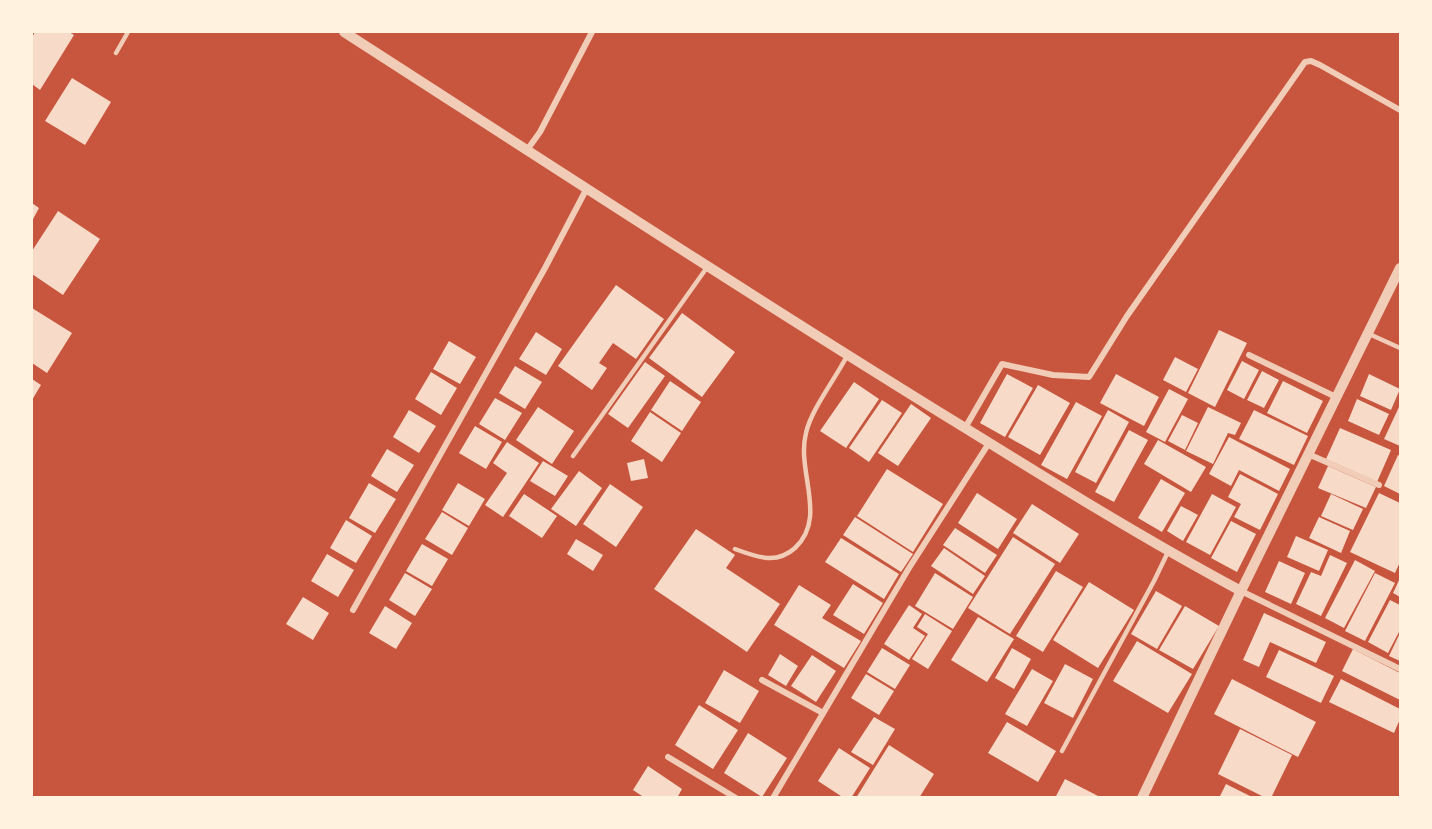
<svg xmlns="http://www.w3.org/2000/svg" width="1432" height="829" font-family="Manrope,sans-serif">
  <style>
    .building { fill: #f7dbc8 }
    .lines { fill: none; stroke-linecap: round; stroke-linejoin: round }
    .service { stroke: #f1ccb7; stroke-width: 4.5 }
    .minor { stroke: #f1ccb7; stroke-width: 6 }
    .tertiary { stroke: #f1ccb7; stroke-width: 10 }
  </style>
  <rect width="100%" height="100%" fill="#c8553d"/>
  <path class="building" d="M35,32H69L74,35L40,90L32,84V37Z
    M72,78L111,102L85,145L45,121Z
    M32,203L39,208L32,221Z
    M58,211L100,239L63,295L32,274V251Z
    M616,285L664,319L636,359L613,343L599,363L607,368L592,390L558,366Z
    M32,308L72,333L47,373L32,363Z
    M682,313L735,352L702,397L649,358Z
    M1219,330L1247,343L1215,407L1188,393Z
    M536,332L562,349L546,375L519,359Z
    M449,341L476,357L460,384L433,369Z
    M1175,357L1198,369L1186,392L1163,380Z
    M1242,361L1259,370L1244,399L1227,390Z
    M645,362L665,376L628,428L608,414Z
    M515,366L542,382L525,409L499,393Z
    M1262,371L1279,380L1264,408L1247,400Z
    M431,372L457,388L441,415L415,399Z
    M1007,374L1033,388L1005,437L980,423Z
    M1116,374L1159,397L1144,426L1100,403Z
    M1369,374L1400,389L1391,410L1360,396Z
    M32,379L41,385L32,400Z
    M670,381L701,402L682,431L651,410Z
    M1283,381L1323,401L1307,433L1267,413Z
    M854,382L879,399L846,448L820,431Z
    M1038,385L1070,403L1040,455L1008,437Z
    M1169,389L1188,399L1165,442L1146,432Z
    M495,398L522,413L505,440L479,424Z
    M1357,399L1389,414L1379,435L1348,421Z
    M882,400L902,413L869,462L849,448Z
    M1076,402L1102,416L1067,479L1041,465Z
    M911,404L931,418L898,466L878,453Z
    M538,407L574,431L552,464L516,440Z
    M1208,407L1241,423L1235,435L1228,433L1213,464L1186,451Z
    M1399,407L1400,408V446L1384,439Z
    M409,410L436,426L419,453L393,437Z
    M1108,410L1129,422L1096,483L1075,472Z
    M1254,410L1308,436L1294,465L1239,439Z
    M650,412L681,433L662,462L631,441Z
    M1182,415L1198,423L1185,450L1168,441Z
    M475,426L502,442L486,469L459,453Z
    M1340,428L1391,450L1377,482L1326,459Z
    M1129,430L1148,440L1114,502L1095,492Z
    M1229,437L1290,469L1279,491L1239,470L1231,486L1209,474Z
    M1158,440L1206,467L1191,492L1144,464Z
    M507,442L539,463L503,517L485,505L507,473L493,463Z
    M387,449L414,465L397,492L371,476Z
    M1398,455L1400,456V494L1384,486Z
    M644,459L648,478L631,481L627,463Z
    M543,461L568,476L555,496L530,481Z
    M1328,466L1376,487L1366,508L1318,488Z
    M887,469L943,504L913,552L857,516Z
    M579,471L602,488L576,526L551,509Z
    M1240,474L1278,494L1260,530L1234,517L1241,504L1228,497Z
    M1161,479L1185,493L1162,532L1138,518Z
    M369,483L396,499L375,533L349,518Z
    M458,483L485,499L469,526L442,510Z
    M610,484L643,507L616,547L583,524Z
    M977,493L1017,519L998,549L958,523Z
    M1379,493L1400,503V562L1395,573L1350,552Z
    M524,494L557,516L542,538L509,516Z
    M1212,494L1236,507L1210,555L1186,542Z
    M1331,494L1363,509L1353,530L1321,516Z
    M1032,504L1079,534L1060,563L1013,533Z
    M1181,506L1198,515L1183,541L1167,531Z
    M442,512L468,528L452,555L425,539Z
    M855,517L913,554L901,572L843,535Z
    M1319,517L1350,531L1341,553L1309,538Z
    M346,520L372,536L356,563L330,548Z
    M1231,521L1256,534L1237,572L1211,558Z
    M955,528L997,555L985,573L943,545Z
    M696,529L735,555L726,568L780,604L747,652L654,589Z
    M1296,536L1328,550L1319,571L1287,557Z
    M1013,537L1055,564L1010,634L968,608Z
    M841,538L899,574L884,599L825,562Z
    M576,539L603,555L593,571L567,554Z
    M422,544L448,559L432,586L406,571Z
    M944,548L985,576L973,594L931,566Z
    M327,554L354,570L338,597L311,581Z
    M1330,555L1347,563L1321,616L1296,604L1311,572L1321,576Z
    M1355,560L1375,571L1344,628L1325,618Z
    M1279,561L1305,573L1291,604L1265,592Z
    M1056,571L1083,587L1043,652L1016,636Z
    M405,573L432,589L415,616L389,600Z
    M935,573L973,597L953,629L915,606Z
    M1375,573L1395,583L1365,641L1345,631Z
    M1400,578V597L1393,593Z
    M1089,582L1134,610L1098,668L1053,640Z
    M853,584L883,603L864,634L833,615Z
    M799,585L831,605L822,618L861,641L844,668L774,625Z
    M1156,591L1182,606L1157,649L1131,634Z
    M303,597L329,613L313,640L286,624Z
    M1390,600L1400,605V630L1388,653L1368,642Z
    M909,605L922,614L913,628L925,636L909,660L884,644Z
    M385,606L412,623L396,649L369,633Z
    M1185,606L1219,626L1193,669L1159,650Z
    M1264,613L1326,642L1316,663L1270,642L1259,667L1243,660Z
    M925,614L952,631L928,669L912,659L928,634L917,627Z
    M978,617L1014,639L987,682L951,660Z
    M1400,633V661L1389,656Z
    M1137,641L1192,674L1168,713L1113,681Z
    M882,648L910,665L895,689L867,672Z
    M1012,648L1031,659L1014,689L995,678Z
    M1353,649L1400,673V700L1342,671Z
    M1279,650L1334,676L1321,703L1266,677Z
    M780,654L798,666L786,686L768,675Z
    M812,655L836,671L816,702L791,686Z
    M1065,664L1093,679L1073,718L1044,703Z
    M1032,669L1053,681L1027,726L1005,714Z
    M724,670L759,691L740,723L705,703Z
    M866,674L894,691L879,715L851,698Z
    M1232,679L1316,722L1298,757L1214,714Z
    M1341,679L1400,709V719L1394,733L1329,702Z
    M699,705L738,730L713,769L675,745Z
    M874,717L895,729L873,765L851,752Z
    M1007,722L1056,751L1038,782L988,753Z
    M1240,729L1292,755L1271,798H1266L1218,774Z
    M748,733L787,758L762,797L724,773Z
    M889,745L934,774L919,798H856Z
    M839,748L870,768L851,798H844L818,781Z
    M648,766L682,789L677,798H645L633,790Z
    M1065,779L1102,798H1055Z
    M1226,784L1254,798H1219Z"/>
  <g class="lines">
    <path class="service" d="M116,53L128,32
      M1367,333L1400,348
      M573,456L708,266
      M735,549C757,557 776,565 795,548C828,517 796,472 806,433C811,410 835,379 847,356
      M1062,751L1154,581L1168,552"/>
    <path class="minor" d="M527,150L540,132L592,32
      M1249,355L1336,397
      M965,428L1002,364L1053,375L1089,377L1127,316L1305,62L1311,61L1320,65L1400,110
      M1308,454L1379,485
      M1241,591L1400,669
      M353,610L545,268L587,188
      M762,680L823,713
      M668,757L736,798
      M773,798L909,568L989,443"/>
    <path class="tertiary" d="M344,32C549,164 754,298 962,426C1054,483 1146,540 1241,591
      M1142,798L1241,591L1400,268"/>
  </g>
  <rect width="1432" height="829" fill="none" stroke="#fff3e0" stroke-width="66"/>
</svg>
